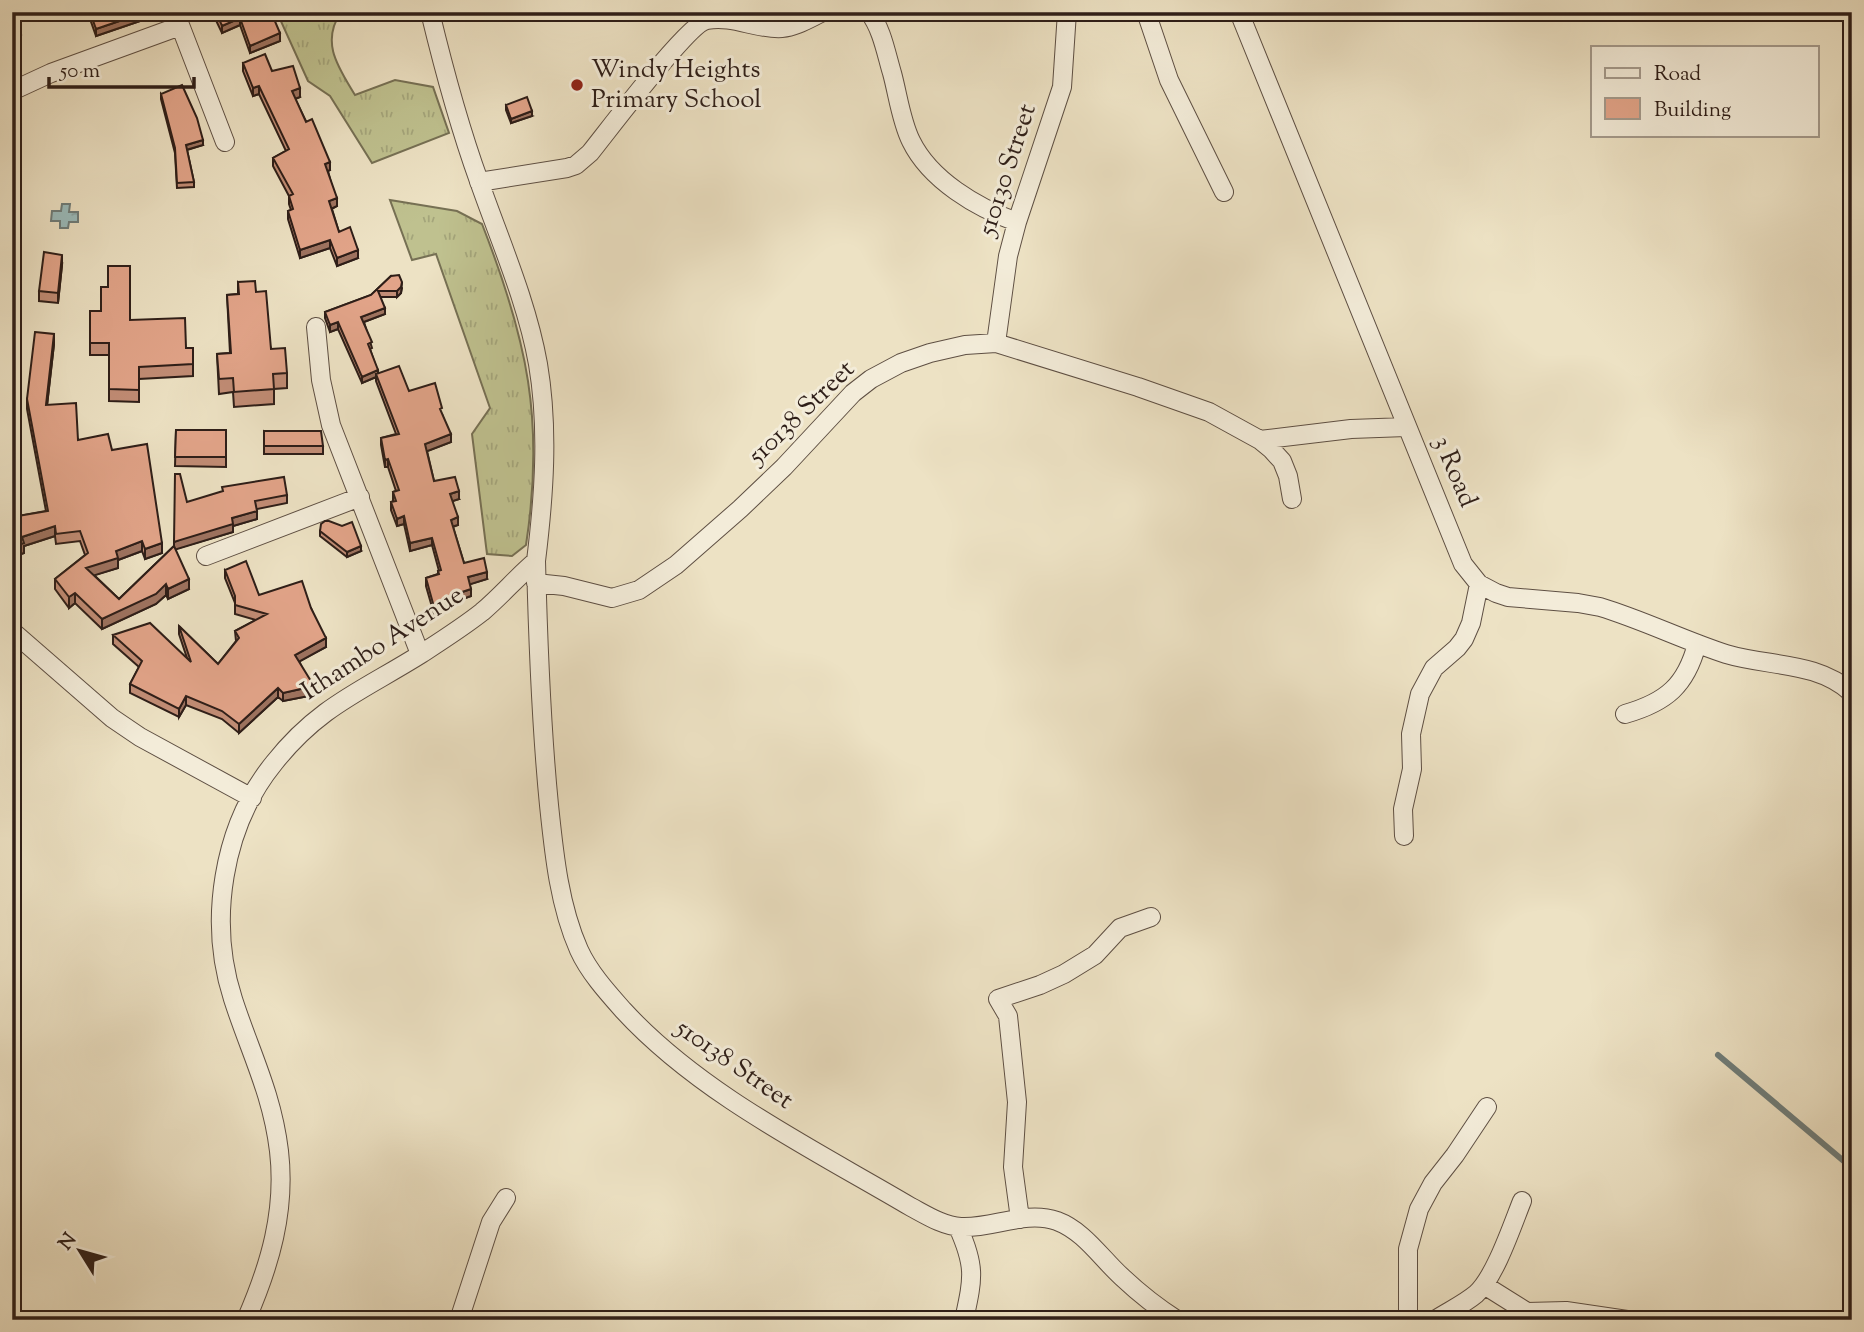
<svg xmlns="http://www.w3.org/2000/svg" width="1864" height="1332" font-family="'Sorts Mill Goudy',serif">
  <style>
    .grass { fill: url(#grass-tufts); stroke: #767054; stroke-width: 2 }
    .water { fill: url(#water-ripples); stroke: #6f7d7a; stroke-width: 2 }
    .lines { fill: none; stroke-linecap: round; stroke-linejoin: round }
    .stream { stroke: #6f7d7a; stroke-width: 6 }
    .street-casing { stroke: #5e4f43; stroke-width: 20 }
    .street { stroke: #f3ecd9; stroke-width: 18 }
    .wall { fill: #c28d76; stroke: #2e1e18; stroke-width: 2 }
    .shaded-wall { fill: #9e7360; stroke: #2e1e18; stroke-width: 2 }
    .building { fill: #e2a489; stroke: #2e1e18; stroke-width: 2 }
    .poi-dot { fill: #8f2418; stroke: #f3ecd9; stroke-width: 2.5 }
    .labels { text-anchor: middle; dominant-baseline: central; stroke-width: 6; stroke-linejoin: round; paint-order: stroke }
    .poi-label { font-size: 26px; fill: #2e1e18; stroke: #f3ecd9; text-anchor: start }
    .street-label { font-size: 26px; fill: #2e1e18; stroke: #f3ecd9 }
  </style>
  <defs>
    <pattern id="grass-tufts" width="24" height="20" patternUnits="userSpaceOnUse" patternTransform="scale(1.75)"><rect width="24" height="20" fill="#bfc18f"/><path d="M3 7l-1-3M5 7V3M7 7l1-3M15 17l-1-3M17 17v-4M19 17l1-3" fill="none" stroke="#a4a57b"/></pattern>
    <pattern id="water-ripples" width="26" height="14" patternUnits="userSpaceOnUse" patternTransform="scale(1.75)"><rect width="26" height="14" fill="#9bbcbc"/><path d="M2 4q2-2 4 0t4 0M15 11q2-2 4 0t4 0" fill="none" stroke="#86a1a1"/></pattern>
  </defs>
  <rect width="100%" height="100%" fill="#ede2c4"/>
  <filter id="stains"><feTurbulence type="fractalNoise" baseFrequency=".00286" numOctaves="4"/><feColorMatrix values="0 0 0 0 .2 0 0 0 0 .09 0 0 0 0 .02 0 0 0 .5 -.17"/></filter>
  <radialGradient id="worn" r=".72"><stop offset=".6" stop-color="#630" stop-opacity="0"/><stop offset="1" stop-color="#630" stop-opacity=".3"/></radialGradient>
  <path class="grass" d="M287,12H341C320,43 339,68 355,95L395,80L433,87L449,133L372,163L330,96L308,81L279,17Z
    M390,200L457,211L482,224C527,339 545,421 526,545L512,556L487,554L472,434L490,408L436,254L412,260Z"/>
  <path class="water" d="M62,204H70L69,212H78V222H69L68,228H60V221H51L52,211H61Z"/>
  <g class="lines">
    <path class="stream" d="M1718,1055L1852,1168"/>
    <g class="street-casing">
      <path id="street" d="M175,12L225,142
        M869,12C882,29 886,53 892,73C898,95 901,121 911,141C930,180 977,208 1017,222
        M1146,12L1169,80L1224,192
        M1239,12L1463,564L1479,584L1496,593L1508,597L1578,603L1600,607C1643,620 1683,640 1726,654C1769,667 1817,661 1852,693
        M12,91L51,73L180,26
        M479,182L567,168L576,165L590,153C607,132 688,24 707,20C733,15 757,30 782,28C796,27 810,18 823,12
        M316,327L321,380L331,425L420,654
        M996,343L1008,256L1017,222L1062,87L1067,12
        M1260,440L1351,429L1406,427
        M206,556L360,497
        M536,561C538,642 541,724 549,805C554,853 559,905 579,950C589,972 607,992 623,1010C700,1094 813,1149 911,1207C926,1215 943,1226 961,1227C992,1229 1025,1210 1057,1221C1084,1231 1101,1258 1122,1277C1139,1293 1158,1308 1177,1320
        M536,583L564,586L612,598L639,590L676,565L740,509L784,467L853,393L871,379L901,363L930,353L965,345L996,343L1138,387L1209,412L1260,440L1271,449L1282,461L1288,476L1292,499
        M12,631L112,718L140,737L252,798
        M1625,714C1667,702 1686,685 1697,644
        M1404,836L1403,809L1412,769L1411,734L1420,694L1434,668L1457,648L1464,639L1471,623L1479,584
        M1020,1219L1013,1167L1017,1102L1008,1016L998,999L1040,985L1064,974L1095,955L1120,928L1151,917
        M958,1227C976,1267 973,1278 964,1320
        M1484,1285L1527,1312L1566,1311L1627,1320
        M246,1320C270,1265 286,1211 279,1151C272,1093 250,1052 233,999C208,922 222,827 274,763C319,706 362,691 421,654C441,641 463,627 482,612C501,596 517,577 536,561C544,496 549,429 538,364C527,302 500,241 479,181C459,126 444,70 430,12
        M459,1320L491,1222L506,1198
        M1408,1320V1249L1419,1209L1433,1183L1455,1155L1487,1107
        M1435,1320C1449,1311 1464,1304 1476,1294C1495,1277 1512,1226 1522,1201"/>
    </g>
    <use href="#street" class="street"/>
  </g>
  <path class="wall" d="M89,12H140V21L96,36L89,16Z
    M212,12H271L280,41L250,53L240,25L222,33Z
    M243,63L272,71L300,97L295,99L330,170L328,171L337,206L332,209L339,232L358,258L337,266L330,248L300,258L288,219V211L291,210L289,204V196L273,166V158L286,151L259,94L253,96L243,71Z
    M161,94L203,145L187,150L194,182V187L177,188L175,153L161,99Z
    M506,105L532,116L511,123L506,110Z
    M62,265L58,303L39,301V291Z
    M391,276L402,288L401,293L397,297H380L385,314L364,322L372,348L370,349L378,373L409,391L442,414L451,442L427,451L434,481L459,499L452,501L458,525L453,527L464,563L487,579L470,584L471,596L451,603V609L434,614L426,586V578L438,574V571H439L432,545L410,551L404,524L397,526L391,510V502L393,501V492L396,491L388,467H385L381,445V438L396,434L376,381V377L362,383L338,329L330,332L325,318V312L371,295Z
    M238,282L256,292L271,349L287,373V388L274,389V404L234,407L233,392L219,394L217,354L230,353L227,295L238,294Z
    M130,320L186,348H193V376L139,379V402L109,401V355H90V323Z
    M54,344L47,405L78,440L112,450L162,553L145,559L142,551L118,560V568L94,575L119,599L174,546L187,502L287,495V503L257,509V519L233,526V532L175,549L189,589L168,599L166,595L156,604L102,629L75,603L69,608L55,589V579L85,555L80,541L56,544L55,536L24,546V553L12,557V517L46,511L27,409V399Z
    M176,430H226V467L175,466Z
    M264,431L323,446V454H264Z
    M320,531L361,551L347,557L320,536Z
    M225,570L259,595L311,608L326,647L299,661L314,695L283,701L278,697L239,733L222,719L186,705L179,717L130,693V684L139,667L113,644V635L187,658L179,634V626L218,664L236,641L235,631L256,620L235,614V603L225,578Z"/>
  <path class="shaded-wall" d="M140,14V21L96,36V29Z
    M240,18V25L222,33V26Z
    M280,33V41L250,53V46Z
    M21,35V43L12,52V44Z
    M259,86V94L253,96V88Z
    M300,88V97L292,100V91Z
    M532,111V116L511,123V119Z
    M203,140V145L186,150V145Z
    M330,162V170L325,172V164Z
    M337,198V206L329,210V201Z
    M330,240V248L300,258V250Z
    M358,250V258L337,266V258Z
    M62,255V265L58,303V293Z
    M402,282L401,293L397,297V291Z
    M385,308V314L361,323V317Z
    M338,322V329L330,332V325Z
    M54,334V344L46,415V405Z
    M378,370V376L376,374V377L362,383V377Z
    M451,434V442L425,452V444Z
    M388,459V467H385V460Z
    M459,491V499L450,502V494Z
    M257,511V519L233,526V532L174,550V542L232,518Z
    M404,516V524L397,526V519Z
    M458,517V525L451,527V520Z
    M55,526V536L24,546V553L12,557V547L22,537Z
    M432,538V545L410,551V543Z
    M142,541V551L118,560V568L86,578V568L116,551Z
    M162,543V553L145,559V549Z
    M361,546V551L347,557V552Z
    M487,572V579L468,585V577Z
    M189,579V589L168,599V589Z
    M166,584V595L156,604L102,629V619Z
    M471,589V596L451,603V609L434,614V607L450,596Z
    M75,593V603L69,608V597Z
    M326,638V647L295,664V655Z
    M314,686V695L283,701V693Z
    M278,688V697L239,733V724Z
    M186,696V705L179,717V709Z"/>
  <path class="building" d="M90,12H140V14L96,29Z
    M216,12H271L280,33L250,46L240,18L222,26Z
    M12,25L21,35L12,44Z
    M265,54L272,71L293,66L300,88L292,91L306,122L312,119L330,162L325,164L337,198L329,201L339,232L350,227L358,250L337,258L330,240L300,250L288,211L293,209L289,196L293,194L273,158L289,149L259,86L253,88L243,63Z
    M182,85L197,118L203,140L186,145L194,182L177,183L175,148L161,94Z
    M527,97L532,111L511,119L506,105Z
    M44,252L62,255L58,293L39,291Z
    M108,266H130V320L185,318L186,348H193V364L139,367V390L109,389V343H90V311H101V287H108Z
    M399,275L402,282L401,287L397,291H378L385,308L361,317L372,342L368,344L378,370L362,377L338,322L330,325L325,312L371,295L391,276Z
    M255,281L256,292L266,291L271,349L285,348L287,373L273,374L274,389L234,392L233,378L219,379L217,354L231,353L227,295L239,294L238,282Z
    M35,332L54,334L46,405L76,403L78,440L108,434L112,450L147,444L162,543L145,549L142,541L116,551L118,558L86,568L119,599L174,546L189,579L168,589L166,584L156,594L102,619L75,593L69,597L55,579L88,553L80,531L56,534L55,526L22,537L24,543L12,547V517L48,511L27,399Z
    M399,366L409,391L435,383L442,408L440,409L451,434L425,444L434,481L455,477L459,491L450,494L458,517L451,520L464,563L484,558L487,572L468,577L471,589L450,596L451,601L434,607L426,578L439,574L438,571L441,570L432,538L410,543L404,516L397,519L391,502L396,501L393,492L399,490L388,459L385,460L381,438L399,434L376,374Z
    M176,430H226V457H175Z
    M264,431H321L323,446H264Z
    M175,474H180L187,502L223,491L222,487L284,477L287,495L255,501L257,511L232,518L233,524L174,542Z
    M325,521H329L342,526L352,522L361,546L347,552L320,531L321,524Z
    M246,561L259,595L302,581L311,608L326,638L295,655L314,686L283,693L278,688L239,724L222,711L186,696L179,709L130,684L142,661L113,635L150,623L191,662L179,626L218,664L239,638L235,631L267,614L235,605V596L225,570Z"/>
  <circle class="poi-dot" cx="577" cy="85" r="7"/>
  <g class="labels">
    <g class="poi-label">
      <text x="591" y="70">Windy Heights<tspan x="591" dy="30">Primary School</tspan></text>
    </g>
    <g class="street-label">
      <text transform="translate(1008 170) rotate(-72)">510130 Street</text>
      <text transform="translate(802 413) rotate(-44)">510138 Street</text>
      <text transform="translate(1454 472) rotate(67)">3 Road</text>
      <text transform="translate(383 644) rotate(-33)">Ithambo Avenue</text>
      <text transform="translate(734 1065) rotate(35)">510138 Street</text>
    </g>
  </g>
  <rect width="1864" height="1332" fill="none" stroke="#ede2c4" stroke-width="42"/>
  <rect x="14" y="14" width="1836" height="1304" fill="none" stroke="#2e1e18" stroke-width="3.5"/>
  <rect x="21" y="21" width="1822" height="1290" fill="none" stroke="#2e1e18" stroke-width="2"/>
  <rect x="1591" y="46" width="228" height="91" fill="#f3ecd9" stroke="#a49a8c" stroke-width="2"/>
  <rect x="1605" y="68" width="35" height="10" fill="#f3ecd9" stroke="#a49a8c" stroke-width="2"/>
  <text x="1654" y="80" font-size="21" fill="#2e1e18">Road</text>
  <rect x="1605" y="98" width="35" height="21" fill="#e2a489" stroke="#a49a8c" stroke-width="2"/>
  <text x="1654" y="116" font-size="21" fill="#2e1e18">Building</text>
  <g transform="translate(80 1251) rotate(307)" stroke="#f3ecd9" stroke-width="5" paint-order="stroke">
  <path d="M0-5L12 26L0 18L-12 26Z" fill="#2e1e18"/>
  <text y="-10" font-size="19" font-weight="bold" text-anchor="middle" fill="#2e1e18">N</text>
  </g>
  <path d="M49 77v10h145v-10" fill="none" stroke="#2e1e18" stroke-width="3.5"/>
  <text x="60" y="77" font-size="21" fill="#2e1e18" stroke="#f3ecd9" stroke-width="5" paint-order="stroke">50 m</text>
  <rect width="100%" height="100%" filter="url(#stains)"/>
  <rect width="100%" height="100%" fill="url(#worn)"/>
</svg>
